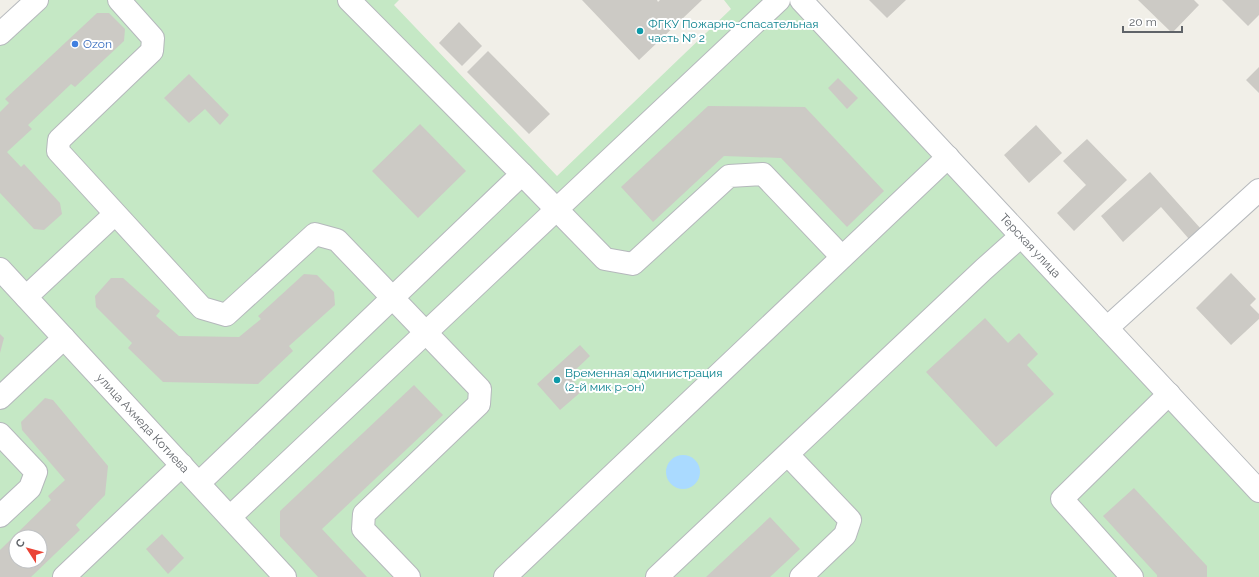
<svg xmlns="http://www.w3.org/2000/svg" width="1259" height="577" font-family="Raleway,sans-serif">
  <style>
    .green { fill: #c5e8c5; fill-rule: evenodd }
    .water { fill: #aadaff }
    .building { fill: #cccac5; fill-rule: evenodd }
    .lines { fill: none; stroke-linecap: round; stroke-linejoin: round }
    .minor-casing { stroke: #b5b8bc; stroke-width: 24 }
    .minor { stroke: #fff; stroke-width: 22 }
    .culture-dot { fill: #0f9aa8; stroke: #fff; stroke-width: 1.5 }
    .shop-dot { fill: #3f7fe0; stroke: #fff; stroke-width: 1.5 }
    .labels { text-anchor: middle; dominant-baseline: central; stroke-width: 4; stroke-linejoin: round; paint-order: stroke }
    .culture-label { font-size: 12px; fill: #0d838f; stroke: #fff; text-anchor: start }
    .shop-label { font-size: 12px; fill: #366cbe; stroke: #fff; text-anchor: start }
    .street-label { font-size: 12px; fill: #5f6368; stroke: #fff }
  </style>
  <rect width="100%" height="100%" fill="#f1efe8"/>
  <path class="green" d="M37,0H399L394,5L557,176L731,9L724,0H801L1259,491V577H0V34ZM16,537H40V561H16Z"/>
  <path class="water" d="M666 472a17 17 0 1 1 34 0a17 17 0 1 1-34 0Z"/>
  <path class="building" d="M582,0H657L658,2L660,0H702L639,60Z
    M869,0H906L887,18Z
    M1138,0H1194L1199,5L1172,33Z
    M1222,0H1259V15L1248,26Z
    M97,13H109L125,29L124,41L75,87L71,84L28,125L32,129L7,152L21,167L24,164L60,203L62,214L44,230L34,229L0,193V112L9,103L5,99Z
    M459,22L482,46L462,66L439,43Z
    M488,51L550,114L529,134L467,72Z
    M1259,67V93L1246,80Z
    M189,74L229,115L220,125L205,109L189,123L164,98Z
    M838,78L858,98L847,109L828,88Z
    M708,106L805,107L884,191L847,227L781,158L724,156L653,222L621,187Z
    M420,124L466,171L418,218L372,171Z
    M1036,125L1062,153L1029,183L1004,155Z
    M1087,139L1127,180L1074,231L1057,213L1086,185L1063,161Z
    M1150,172L1201,229L1189,239L1161,207L1123,242L1101,216Z
    M1231,273L1256,299L1250,305L1259,314V319L1231,345L1196,308Z
    M304,274L317,275L334,292L335,305L289,346L293,351L258,384L163,382L128,348L132,343L96,307L95,296L111,278H123L160,311L156,316L179,336L239,337L261,319L258,316Z
    M985,318L1008,343L1019,333L1038,354L1027,365L1054,394L996,447L926,372Z
    M0,334L4,338L0,353Z
    M580,345L590,356L569,376L582,391L560,410L537,384Z
    M414,385L443,415L322,529L367,577H318L280,536V511Z
    M45,398L53,400L108,466L105,495L76,525L80,530L31,577H0V550L51,500L48,496L65,480L22,430L21,422ZM16,537H40V561H16Z
    M1134,488L1207,566V577H1157V575L1103,516Z
    M770,517L800,549L770,577H706Z
    M162,534L184,558L168,574L146,549Z"/>
  <g class="lines">
    <g class="minor-casing">
      <g id="minor">
        <path d="M119,0L153,38L152,51L59,140L58,151L202,308L226,315L315,234L337,240L480,389L479,404L364,514L363,529L409,577"/>
        <path id="s1" d="M801,0L1259,491"/>
        <path d="M0,34L37,0"/>
        <path d="M522,174L605,259L633,264L729,176L763,174L842,257"/>
        <path id="s2" d="M0,269L285,577"/>
        <path d="M26,297L115,214"/>
        <path d="M1107,328L1259,190"/>
        <path d="M0,398L64,338"/>
        <path d="M0,434L36,472L30,488L0,516"/>
        <path d="M788,455L850,520L845,535L801,577"/>
        <path d="M199,483L522,174L349,0"/>
        <path d="M230,517L779,0"/>
        <path d="M64,577L182,465"/>
        <path d="M505,577L948,157"/>
        <path d="M657,577L984,269L1021,236"/>
        <path d="M1132,577L1062,499L1169,394"/>
      </g>
    </g>
    <use href="#minor" class="minor"/>
  </g>
  <g class="culture-dot">
    <circle cx="640" cy="31" r="4"/>
    <circle cx="557" cy="380" r="4"/>
  </g>
  <circle class="shop-dot" cx="75" cy="44" r="4"/>
  <g class="labels">
    <g class="culture-label">
      <text x="648" y="24">ФГКУ Пожарно-спасательная<tspan x="648" dy="14">часть № 2</tspan></text>
      <text x="565" y="373">Временная администрация<tspan x="565" dy="14">(2-й мик р-он)</tspan></text>
    </g>
    <g class="shop-label">
      <text x="83" y="44">Ozon</text>
    </g>
    <g class="street-label">
      <text stroke="none"><textPath href="#s1" startOffset="336">Терская улица</textPath></text>
      <text stroke="none"><textPath href="#s2" startOffset="210">улица Ахмеда Котиева</textPath></text>
    </g>
  </g>
  <g transform="translate(28 549) rotate(306)"><circle r="19" fill="#ffffff" stroke="#bfc1c3"/>
  <path d="M0-3L7 15L0 10L-7 15Z" fill="#ea4335"/>
  <text y="-6" font-size="11" font-weight="bold" text-anchor="middle" fill="#5f6368">С</text>
  </g>
  <path d="M1123 26v6h59v-6" fill="none" stroke="#5f6368" stroke-width="2"/>
  <text x="1129" y="26" font-size="12" fill="#5f6368" stroke="#ffffff" stroke-width="3" paint-order="stroke">20 m</text>
</svg>
